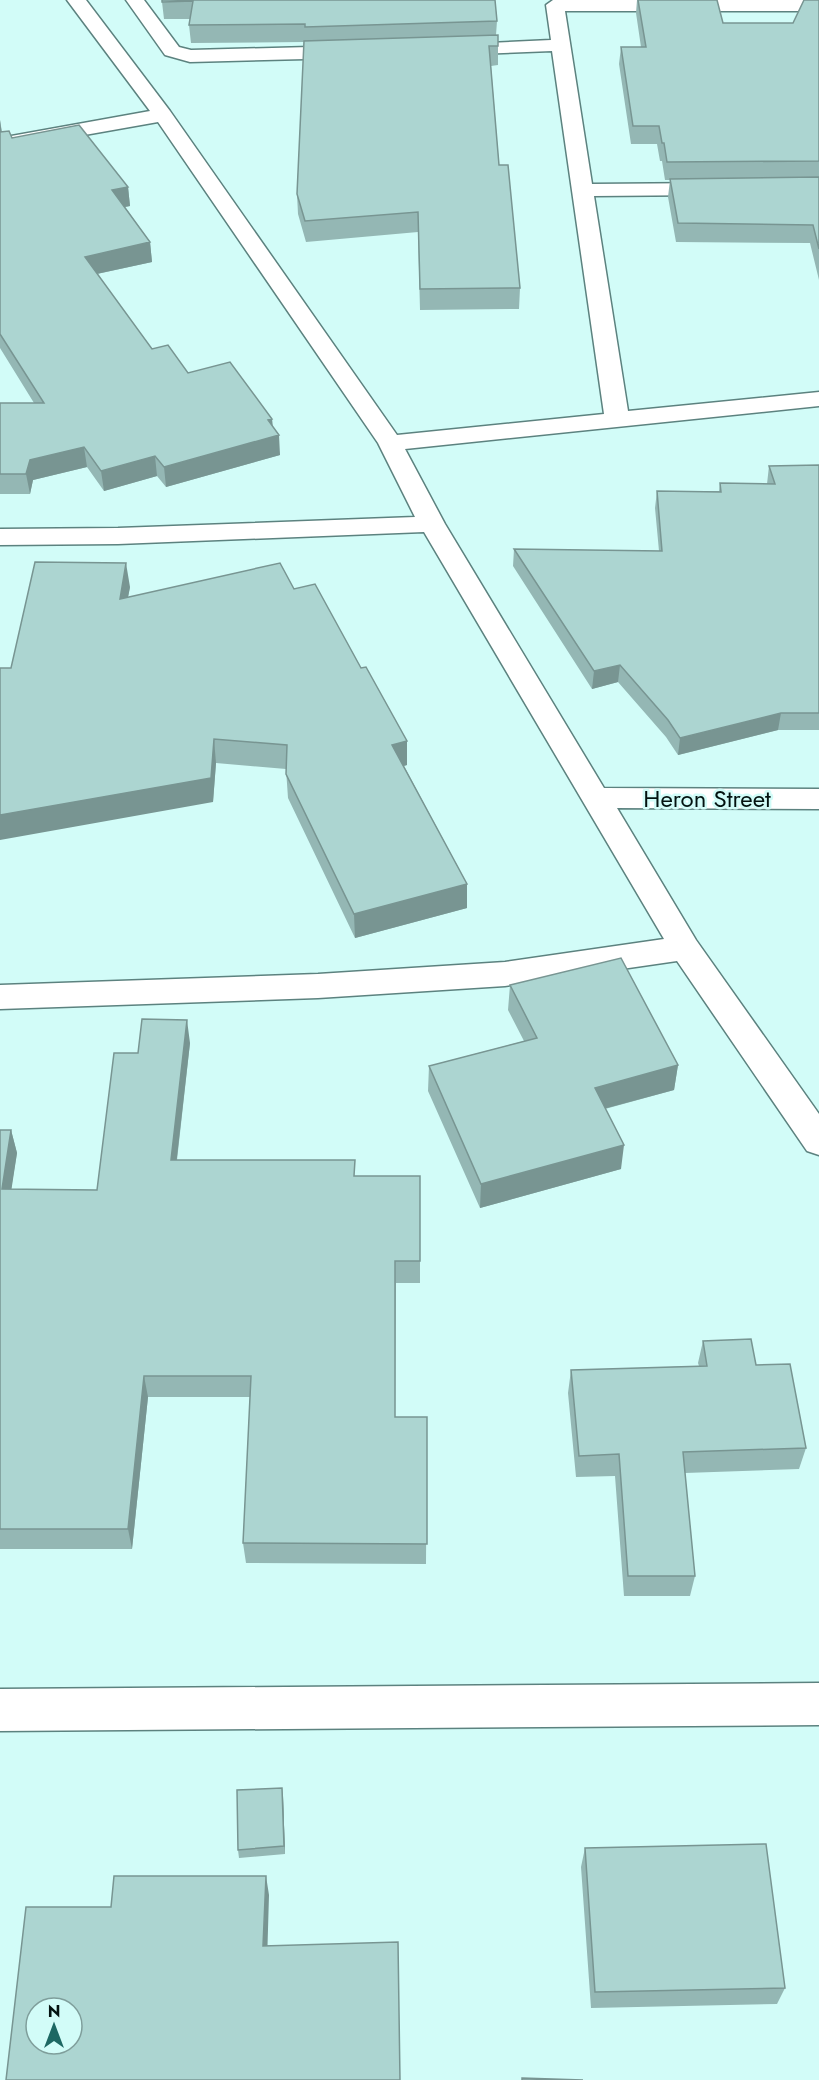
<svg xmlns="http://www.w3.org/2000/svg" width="819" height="2080" font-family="Jost,sans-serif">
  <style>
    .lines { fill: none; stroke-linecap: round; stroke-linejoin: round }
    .minor-casing { stroke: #5c827f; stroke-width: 3 }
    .minor { fill: #fff; fill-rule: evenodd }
    .wall { fill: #94b7b4 }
    .shaded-wall { fill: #789592 }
    .building { fill: #acd5d1; stroke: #789592; stroke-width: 1.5; fill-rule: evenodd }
    .labels { text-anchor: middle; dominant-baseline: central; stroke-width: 5; stroke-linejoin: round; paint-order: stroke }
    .street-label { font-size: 24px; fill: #031210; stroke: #d2fcf8 }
  </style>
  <rect width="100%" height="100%" fill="#d2fcf8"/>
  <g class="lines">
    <g class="minor-casing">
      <path id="minor" d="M67,0H86L170,111L397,435L604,414L552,51L452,55L445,53L442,49L445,45L551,40L546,5L553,0H819V11H565L592,184L712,183L720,184L723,189L720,194L712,195L594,196L628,411L819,392V406L405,449L445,524L604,788L819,789V809L617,808L696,940L819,1114V1155L807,1151L677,961L505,986L318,998L0,1009V985L318,974L505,962L664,939L424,532L118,544L0,545V529L118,528L415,517L378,443L158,122L0,150V138L150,111Z
        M126,0H144L179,47L191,50L347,46L354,48L357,52L354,56L347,58L190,62L165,55Z
        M819,1683V1725L0,1731V1689Z"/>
    </g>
    <use href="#minor" class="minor"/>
  </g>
  <path class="wall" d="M495,0L497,21L496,35L498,46V65L491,66L499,165L520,288L519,309L420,310L418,232L306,242L298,214L297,194L304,42L191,43L189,25L190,19H164L162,2Z
    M637,0H717L723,23H793L819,0V280L810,243L676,242L668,197L670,180H665L662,161H660L657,144H631L619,64L621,47H641L636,13Z
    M0,120L2,132L12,138L128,187L130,206L125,207L150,242L152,262L97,274L152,349L188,373L272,419L273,427L280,455L166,487L157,476L104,491L87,467L33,480L30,494H0V403H34L0,348Z
    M819,465V730H778L678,755L666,737L618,682L592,689L513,566L514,549L659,551L655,508L657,491H719L720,483L767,484L769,466Z
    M130,587L128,597L294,589L361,668L407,741V765L404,766L467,884V908L355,938L288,798L286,769L216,763L213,802L11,668Z
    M510,985L678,1065L674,1090L605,1109L621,1169L480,1208L428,1091L429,1066L524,1041L508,1010Z
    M190,1043L177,1160L355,1176H420V1283H396L395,1417H427L426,1564L246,1563L243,1543L250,1397H148L132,1549H0V1130H11L17,1153L11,1189L97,1190L138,1053Z
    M703,1341L756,1365L806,1448L799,1469L685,1473L695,1576L690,1596H624L615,1476L576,1477L568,1393L571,1370L699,1366L698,1363Z
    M283,1796L285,1854L239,1858L238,1850Z
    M585,1848L785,1988L777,2004L591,2008L581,1867Z"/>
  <path class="shaded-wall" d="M0,120L2,135L0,137Z
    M128,187L130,206L114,209L112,190Z
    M150,242L152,262L87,276L85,257Z
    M272,419L273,437L279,435L280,455L166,487L164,467Z
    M84,447L87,467L33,480L30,494L26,474L30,460Z
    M155,456L157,476L104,491L101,471Z
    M126,563L130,587L123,623L120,599Z
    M620,665L618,682L592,689L594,671Z
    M781,713L778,730L678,755L680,738Z
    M214,739L216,763L213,802L0,840V815Z
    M407,741V765L392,769V745Z
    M467,884V908L355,938L354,914Z
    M187,1020L190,1043L174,1183L171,1160Z
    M678,1065L674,1090L592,1112L595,1088Z
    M11,1130L17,1153L8,1212L2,1189Z
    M624,1145L621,1169L480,1208L481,1184Z
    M144,1376L148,1397L132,1549L128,1529Z
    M282,1788L283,1796L285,1854L284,1846Z
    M266,1876L269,1895L267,1963L263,1946Z"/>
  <path class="building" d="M162,0H495L497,21L305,27V24L189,25L193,1L162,2Z
    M638,0H717L723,23H793L804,0H819V161L667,162L664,143H662L659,126H633L621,47H646Z
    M498,35V46H489L499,165H508L520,288L420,289L418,212L305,221L297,194L304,41Z
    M79,125L128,187L112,190L150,242L85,257L152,349L168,345L188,373L230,362L272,419L268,420L279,435L164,467L155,456L101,471L84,447L30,460L26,474H0V403H44L0,334V132L9,131L12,138Z
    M819,177V249L813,225L678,223L670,179Z
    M819,465V713H781L680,738L668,720L620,665L594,671L514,549L662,551L657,491L721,492L720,483L775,484L769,466Z
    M35,562L126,563L120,599L280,563L294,589L315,584L361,668L366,667L407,741L392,745L467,884L354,914L286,774L287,745L214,739L211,778L0,815V668H11Z
    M621,958L678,1065L595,1088L624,1145L481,1184L429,1066L537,1038L510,985Z
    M142,1019L187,1020L171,1160H355L354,1176H420V1261H395V1417H427V1544L243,1543L251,1376H144L128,1529H0V1130H11L2,1189L97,1190L114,1053H138Z
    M751,1339L756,1365L790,1364L806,1448L683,1452L695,1576H628L619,1454L579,1456L571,1370L707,1366L703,1341Z
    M282,1788L284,1846L238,1850L237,1790Z
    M766,1844L785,1988L595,1992L585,1848Z
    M114,1876H266L263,1946L398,1942L400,2080H6L26,1907H111ZM36,2008H72V2044H36Z
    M522,2078L583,2080H522Z"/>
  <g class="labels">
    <g class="street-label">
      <text x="707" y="798">Heron Street</text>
    </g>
  </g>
  <g transform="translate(54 2026)"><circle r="28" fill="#d2fcf8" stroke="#7f9e9b" stroke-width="1.5"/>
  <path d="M0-4.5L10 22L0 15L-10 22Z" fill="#1d6863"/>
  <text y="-9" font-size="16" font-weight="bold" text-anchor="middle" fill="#031210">N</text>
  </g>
</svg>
